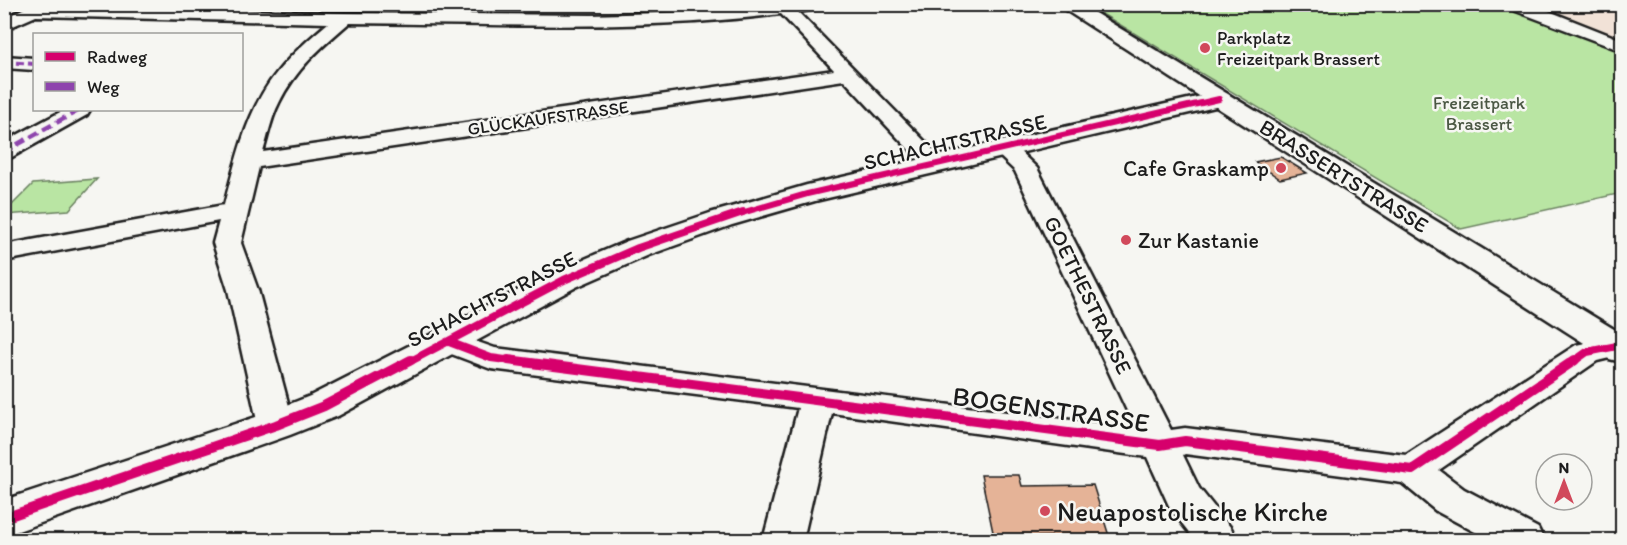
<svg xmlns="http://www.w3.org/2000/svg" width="1627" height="545" font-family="Itim,sans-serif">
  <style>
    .built { fill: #f1e2d7 }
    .green { fill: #b9e5a3; stroke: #6a8060; stroke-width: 1.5 }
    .building { fill: #e5b397; stroke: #1c1c1c; stroke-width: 1.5 }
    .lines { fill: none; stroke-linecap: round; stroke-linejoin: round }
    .minor-casing { stroke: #1c1c1c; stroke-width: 5 }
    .tertiary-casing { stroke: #1c1c1c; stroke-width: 5 }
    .secondary-casing { stroke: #1c1c1c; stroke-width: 5 }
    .minor { fill: #f6f6f2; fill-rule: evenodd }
    .tertiary { fill: #f6f6f2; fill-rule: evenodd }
    .secondary { fill: #f6f6f2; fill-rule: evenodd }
    .quiet-far1 { stroke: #8e44ad; stroke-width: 4; stroke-dasharray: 8 4; stroke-linecap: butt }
    .quiet { stroke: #8e44ad; stroke-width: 5; stroke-dasharray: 10 5; stroke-linecap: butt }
    .cycleway-far2-casing { stroke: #f6f6f2; stroke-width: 9 }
    .cycleway-far1-casing { stroke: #f6f6f2; stroke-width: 11 }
    .cycleway-casing { stroke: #f6f6f2; stroke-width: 14 }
    .cycleway-far2 { stroke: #d6006c; stroke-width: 6 }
    .cycleway-far1 { stroke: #d6006c; stroke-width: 8 }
    .cycleway { stroke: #d6006c; stroke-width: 10 }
    .poi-dot { fill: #d1495b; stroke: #f6f6f2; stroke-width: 2 }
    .labels { text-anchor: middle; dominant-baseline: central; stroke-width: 5; stroke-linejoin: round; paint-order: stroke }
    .far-poi-label { font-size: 18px; fill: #1c1c1c; stroke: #f6f6f2; text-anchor: start }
    .far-park-label { font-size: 18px; fill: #4b5844; stroke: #f6f6f2 }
    .far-street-label { font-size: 18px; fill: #1c1c1c; stroke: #f6f6f2 }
    .street-label { font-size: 22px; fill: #1c1c1c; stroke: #f6f6f2 }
    .poi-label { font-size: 22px; fill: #1c1c1c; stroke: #f6f6f2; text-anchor: end }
    .near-street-label { font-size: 27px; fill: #1c1c1c; stroke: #f6f6f2 }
    .near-poi-label { font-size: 27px; fill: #1c1c1c; stroke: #f6f6f2; text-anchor: start }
  </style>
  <rect width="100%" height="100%" fill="#f6f6f2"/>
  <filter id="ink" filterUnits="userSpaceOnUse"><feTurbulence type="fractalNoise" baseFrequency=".0167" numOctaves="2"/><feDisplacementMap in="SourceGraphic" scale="12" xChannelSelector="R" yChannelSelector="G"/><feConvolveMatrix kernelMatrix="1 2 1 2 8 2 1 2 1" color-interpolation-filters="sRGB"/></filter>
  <g filter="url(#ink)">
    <path class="built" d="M1514,5H1622V46H1621Z"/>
    <path class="green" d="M1087,5H1514L1622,46V193L1461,229Z
      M97,179L69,210L5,215V212L33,184Z"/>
    <path class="building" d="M1281,157L1307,173L1280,179L1255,162Z
      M981,475H1019L1022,486L1093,485L1109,536L994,537Z"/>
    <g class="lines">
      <g class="minor-casing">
        <path id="minor" d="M33,4L345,13L592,15L721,11L773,4H826L824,8L798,12L947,164L943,169L935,171L927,169L844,80L259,167L241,243L258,290L294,425L288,434L276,438L264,434L258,425L228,290L213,243L219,221L4,261V245L224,205C236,160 247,108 278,71C293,53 310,38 328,23L36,16L4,30V18ZM781,14L834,70L263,152C268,136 271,118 279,103C295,70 321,47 349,23C493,24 638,32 781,14Z
          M1506,4H1531L1622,40V51L1508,8Z
          M4,56L34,58V70L4,68Z
          M64,110H90L87,115L12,157L4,159V142Z
          M1004,142L1012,144L1037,168L1171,430L1185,428L1406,455L1576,345L1622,335V355L1597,361L1439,470L1464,489L1538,528L1544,540H1490L1436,511L1402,483L1185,454L1183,455L1199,488L1231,528L1237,540H1195L1170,508L1147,457L832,413L803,540H763L798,408L491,369L438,349L433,342L438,335L449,332L495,348L1135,428L1015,171L992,149L996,144Z"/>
      </g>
      <g class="tertiary-casing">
        <path id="tertiary" d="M1219,92L1228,94L1231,99L1228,104L815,201L732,225L649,255L576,287L338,416L290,435L4,536V500L262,415L310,396L552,273L627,241L710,213L807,185Z"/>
      </g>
      <g class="secondary-casing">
        <path id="secondary" d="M1056,4H1080L1622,334V362L1609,359Z"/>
      </g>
      <use href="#minor" class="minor"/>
      <use href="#tertiary" class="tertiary"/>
      <use href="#secondary" class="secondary"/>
      <path class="quiet-far1" d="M4,62L34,64"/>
      <path class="quiet" d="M4,152L79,110"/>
      <g class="cycleway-far2-casing">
        <path id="cycleway-far2" d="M738,214L807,194L1219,99"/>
      </g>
      <g class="cycleway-far1-casing">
        <path id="cycleway-far1" d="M449,342L491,358L520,362
          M409,362L564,280L638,248L743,212
          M1573,362L1587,352L1622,345"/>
      </g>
      <g class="cycleway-casing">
        <path id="cycleway" d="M508,360L1160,445L1185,441L1412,470L1575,360
          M4,518L276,425L324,406L411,360"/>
      </g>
      <use href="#cycleway-far2" class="cycleway-far2"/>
      <use href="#cycleway-far1" class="cycleway-far1"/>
      <use href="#cycleway" class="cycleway"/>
    </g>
  </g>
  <g class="poi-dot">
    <circle cx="1205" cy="48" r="6"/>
    <circle cx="1281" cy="168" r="6"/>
    <circle cx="1126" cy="240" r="6"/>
    <circle cx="1045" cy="511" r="6"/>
  </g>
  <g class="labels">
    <g class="far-poi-label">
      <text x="1217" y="38">Parkplatz<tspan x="1217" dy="21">Freizeitpark Brassert</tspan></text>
    </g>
    <g class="far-park-label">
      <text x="1479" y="103">Freizeitpark<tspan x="1479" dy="21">Brassert</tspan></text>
    </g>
    <g class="far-street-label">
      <text transform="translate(548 118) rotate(-8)">GLÜCKAUFSTRASSE</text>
    </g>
    <g class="street-label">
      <text transform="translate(955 142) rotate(-13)">SCHACHTSTRASSE</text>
      <text transform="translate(1344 176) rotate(32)">BRASSERTSTRASSE</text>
      <text transform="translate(1088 295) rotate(64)">GOETHESTRASSE</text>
      <text transform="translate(492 299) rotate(-27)">SCHACHTSTRASSE</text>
    </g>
    <g class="poi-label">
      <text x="1269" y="168">Cafe Graskamp</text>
      <text x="1138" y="240" text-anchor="start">Zur Kastanie</text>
    </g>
    <g class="near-street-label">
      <text transform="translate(1051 409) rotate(8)">BOGENSTRASSE</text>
    </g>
    <g class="near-poi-label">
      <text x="1057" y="511">Neuapostolische Kirche</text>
    </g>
  </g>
  <rect width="1627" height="545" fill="none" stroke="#f6f6f2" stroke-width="24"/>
  <rect x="12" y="12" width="1603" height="521" fill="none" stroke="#1c1c1c" stroke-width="2" filter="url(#ink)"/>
  <rect x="33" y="33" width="210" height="78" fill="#f6f6f2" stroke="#9f9f9c" stroke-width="1.5"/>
  <rect x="45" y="52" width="30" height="9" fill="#d6006c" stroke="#9f9f9c" stroke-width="1.5"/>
  <text x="87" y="63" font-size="18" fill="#1c1c1c">Radweg</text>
  <rect x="45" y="82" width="30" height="9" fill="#8e44ad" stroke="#9f9f9c" stroke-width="1.5"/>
  <text x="87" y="93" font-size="18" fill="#1c1c1c">Weg</text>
  <g transform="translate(1564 482)"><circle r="28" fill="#f6f6f2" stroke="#9f9f9c" stroke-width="1.5"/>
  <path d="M0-4.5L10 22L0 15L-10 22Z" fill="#d1495b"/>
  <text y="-9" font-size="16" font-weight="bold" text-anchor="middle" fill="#1c1c1c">N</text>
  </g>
</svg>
